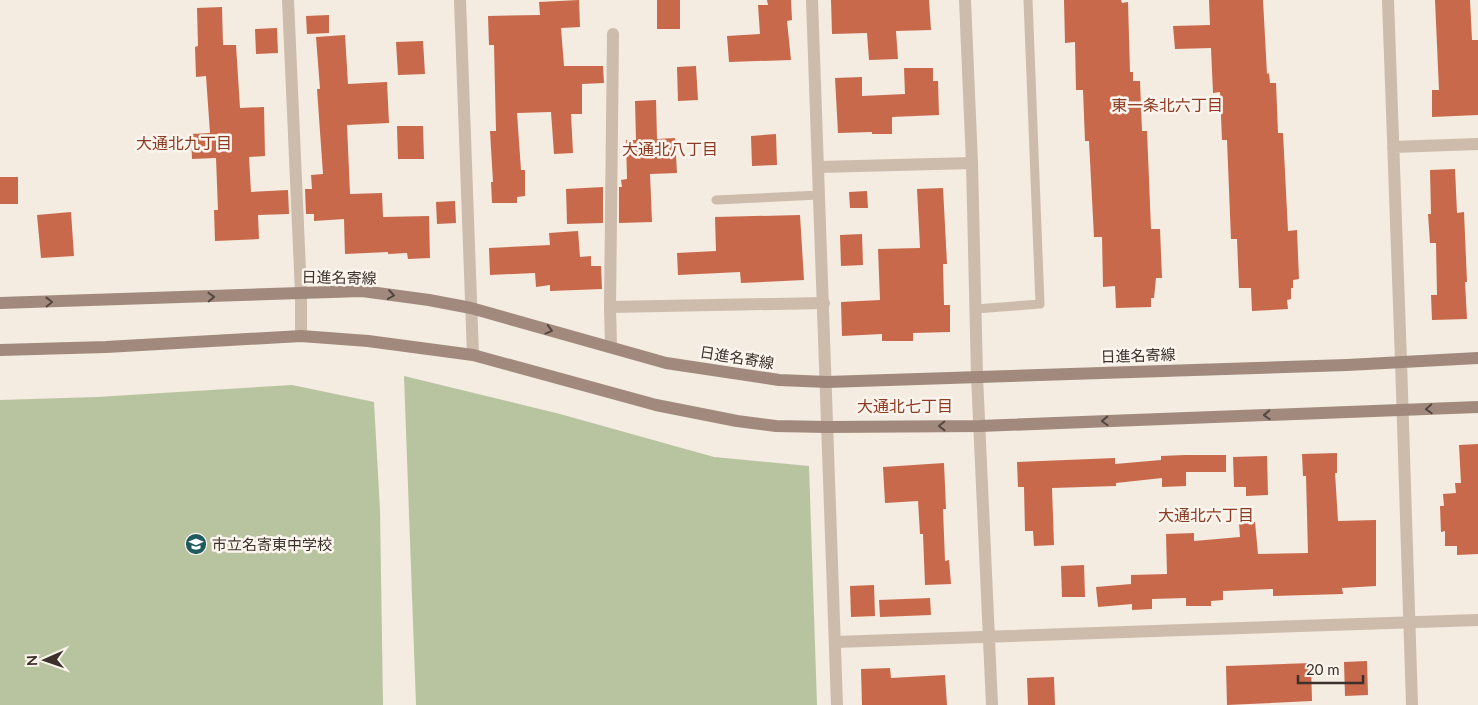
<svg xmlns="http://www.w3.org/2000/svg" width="1478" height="705" font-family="Lato,'Noto Sans JP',sans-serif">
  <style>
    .green { fill: #b8c4a0 }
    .building { fill: #c8694b }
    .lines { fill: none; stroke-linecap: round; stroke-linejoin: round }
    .service { stroke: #cdbbac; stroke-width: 9 }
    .minor { stroke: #cdbbac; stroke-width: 12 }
    .tertiary { stroke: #cdbbac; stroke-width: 12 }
    .secondary { stroke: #a18a7d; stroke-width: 12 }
    .oneway { stroke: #544640 }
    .labels { text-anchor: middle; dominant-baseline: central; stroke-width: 5; stroke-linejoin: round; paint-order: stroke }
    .street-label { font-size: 15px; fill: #3b302b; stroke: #fbf5ee }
    .poi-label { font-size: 15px; fill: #3b302b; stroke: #fbf5ee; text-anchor: start }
    .neighbourhood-label { font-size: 16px; fill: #8c3b22; stroke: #fbf5ee }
  </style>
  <rect width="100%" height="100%" fill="#f4ebe1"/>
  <path class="green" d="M404,376L560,414L714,457L809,466L817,705H416Z
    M292,385L374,402L380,510L383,705H0V400L97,397Z"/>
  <path class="building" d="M579,0L580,27L561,28L564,66H603L604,83L582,84V114H571L573,153L554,154L551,112L517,113L521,170H525V196L517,197V203H492L491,182H493L490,131H496L494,45H489L488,16L540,15L539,2Z
    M657,0H680V29H657Z
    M767,0H791L792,20L787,21L791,60L729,62L727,36L760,34L758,5H768Z
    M831,0H929L931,30L896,31L898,59L869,60L867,33L832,34Z
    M1064,0H1121L1122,3L1128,2L1130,72H1133V81H1140L1142,131H1147L1151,229H1160L1162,278H1156L1154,298H1151V307L1116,308L1115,286L1103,287L1102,237H1094L1089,141H1085L1083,90H1076L1075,42L1065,43Z
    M1209,0H1263L1267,74L1269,73L1270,83H1276L1278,133H1283L1288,231L1297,230L1299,279L1293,280V288H1291V299L1287,300L1288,309L1252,311L1251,288H1239L1237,239H1231L1227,140H1222L1220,92L1213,93L1211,48L1175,49L1173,26L1210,25Z
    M1435,0H1470L1472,40H1478V115L1432,117V90H1439Z
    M222,7L223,45H236L240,108L264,107L265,156L249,157L251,192L288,190L289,214L258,215L259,239L215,241L214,210H218L216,158L192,159L191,134L210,133L206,76L196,77L195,47L198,46L197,8Z
    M329,15V33L307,34L306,16Z
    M277,28L278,53L256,54L255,29Z
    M345,35L348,84L387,82L389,123L347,125L350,194L382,193L383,217L429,216L430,258L408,259L407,253L388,254V252L345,254L344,219L314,221V214H306L305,189H312L311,175L323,174L317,89H320L316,37Z
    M423,41L425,74L398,75L396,42Z
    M696,66L698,100L678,101L677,67Z
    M904,68H933V81H938L939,115L892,117V134H872V132L838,133L835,78L862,77V96L905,94Z
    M656,100L657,139L675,138L677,173L650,174L652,222L619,223V187H622L621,180L627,179L626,140H636L635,101Z
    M397,126H423L424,159H398Z
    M776,134L777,165L752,166L751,136Z
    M1455,169L1457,213L1464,212L1467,282H1465L1467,319L1432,320L1431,295H1437L1436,243H1430L1428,214H1431L1430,170Z
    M0,177H18V204H0Z
    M603,187V223L567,224L566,189Z
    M943,188L947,264H943L944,305H950V332L913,333V341H882V334L842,336L841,302L880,300L878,249L920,248L917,189Z
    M867,191L868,208H850L849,192Z
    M455,201L456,223L437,224L436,202Z
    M71,212L74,256L41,258L37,215Z
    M800,215L804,280L741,283L740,272L678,275L677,253L716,251L715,217Z
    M578,231L580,257L591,256V266H601L602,289L550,291V285L536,287L535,273L490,275L489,248L550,245L549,233Z
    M862,234L863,265L841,266L840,235Z
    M1478,444V554L1457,555V546H1445V531L1441,532L1440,506H1444L1443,494L1456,493L1455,483H1461L1459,445Z
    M1337,453V473H1335L1338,521L1376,520V586L1342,588L1343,594L1273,596V589L1223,591V600L1211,601V606H1186V598L1152,599V609L1132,610V604L1098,607L1096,587L1131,584V575L1167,574L1166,534L1194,533V541L1240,537L1239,523L1255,522L1258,554L1308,553L1306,476H1303L1302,454Z
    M1185,455H1226V472H1186V486L1162,487V478L1116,483V486L1052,488L1054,545L1034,546L1033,531H1025L1024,487H1018L1017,462L1115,458V464L1161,460V456Z
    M1267,456L1268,495L1246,496V487H1234L1233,457Z
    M944,463L946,509H943L945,561L949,560L951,584L925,585L923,534H920L918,501L885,503L883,467Z
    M1084,565L1085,597H1062L1061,566Z
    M874,585L875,616L851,617L850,586Z
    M930,598L931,615L880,617L879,600Z
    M1367,661L1368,695L1345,696L1344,662Z
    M1311,663L1312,701L1227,705L1226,666Z
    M890,668L891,678L945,675L947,705H862L861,669Z
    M1054,677L1055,705H1028L1027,678Z"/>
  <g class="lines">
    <path class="service" d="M716,200L819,195
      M976,309L1040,304L1028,0"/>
    <path class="minor" d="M288,0L301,293V336
      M460,0L473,355
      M1388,0L1401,361
      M1393,147L1478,144
      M819,167L972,163
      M610,307L824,303
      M611,346L610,307L613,34
      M977,376L992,705
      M835,642L1478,620"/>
    <path class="tertiary" d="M812,0L837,705
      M965,0L972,163L977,376
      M1401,361L1412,705"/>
    <path class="secondary" d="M0,303L362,291L429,300L471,308L666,363L779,380L827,382L1347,365L1478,358
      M0,350L106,347L301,336L368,341L473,355L656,405L737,421L776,426L827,427L980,426L1478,407"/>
  </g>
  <defs><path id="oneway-chevron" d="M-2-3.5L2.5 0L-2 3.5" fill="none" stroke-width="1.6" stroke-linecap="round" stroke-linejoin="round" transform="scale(1.25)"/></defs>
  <g class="oneway">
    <use href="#oneway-chevron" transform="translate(391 295) rotate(8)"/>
    <use href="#oneway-chevron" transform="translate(211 297) rotate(-2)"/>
    <use href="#oneway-chevron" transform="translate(49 302) rotate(-1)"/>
    <use href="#oneway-chevron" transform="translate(549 330) rotate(15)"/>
    <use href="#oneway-chevron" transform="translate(1429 409) rotate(177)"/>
    <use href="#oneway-chevron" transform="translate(1267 415) rotate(178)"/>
    <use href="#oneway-chevron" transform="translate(1105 421) rotate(178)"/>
    <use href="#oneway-chevron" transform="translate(942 426) rotate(179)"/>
  </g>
  <defs>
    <g id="school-disc" transform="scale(1.125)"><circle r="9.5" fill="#1f5a5e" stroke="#fbf5ee"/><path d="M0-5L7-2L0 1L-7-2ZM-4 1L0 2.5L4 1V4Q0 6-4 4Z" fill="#fff"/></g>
  </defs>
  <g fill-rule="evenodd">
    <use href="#school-disc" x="196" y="544"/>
  </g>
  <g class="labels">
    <g class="street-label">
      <text transform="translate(339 277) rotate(1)">日進名寄線</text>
      <text transform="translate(1138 355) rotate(-2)">日進名寄線</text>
      <text transform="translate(737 357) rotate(9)">日進名寄線</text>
    </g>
    <g class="poi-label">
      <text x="212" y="544">市立名寄東中学校</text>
    </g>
    <g class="neighbourhood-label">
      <text x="1167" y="104">東一条北六丁目</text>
      <text x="184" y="142">大通北九丁目</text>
      <text x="670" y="148">大通北八丁目</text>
      <text x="905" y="405">大通北七丁目</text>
      <text x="1206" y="514">大通北六丁目</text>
    </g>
  </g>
  <g transform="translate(45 660) rotate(268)" stroke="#fbf5ee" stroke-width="4" paint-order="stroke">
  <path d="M0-4L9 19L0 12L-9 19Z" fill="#3b302b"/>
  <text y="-8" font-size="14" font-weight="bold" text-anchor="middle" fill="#3b302b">N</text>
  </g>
  <path d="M1298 675v8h65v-8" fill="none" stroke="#3b302b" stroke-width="2.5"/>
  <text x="1306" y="675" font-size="15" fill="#3b302b" stroke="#fbf5ee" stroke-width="4" paint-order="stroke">20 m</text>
</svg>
